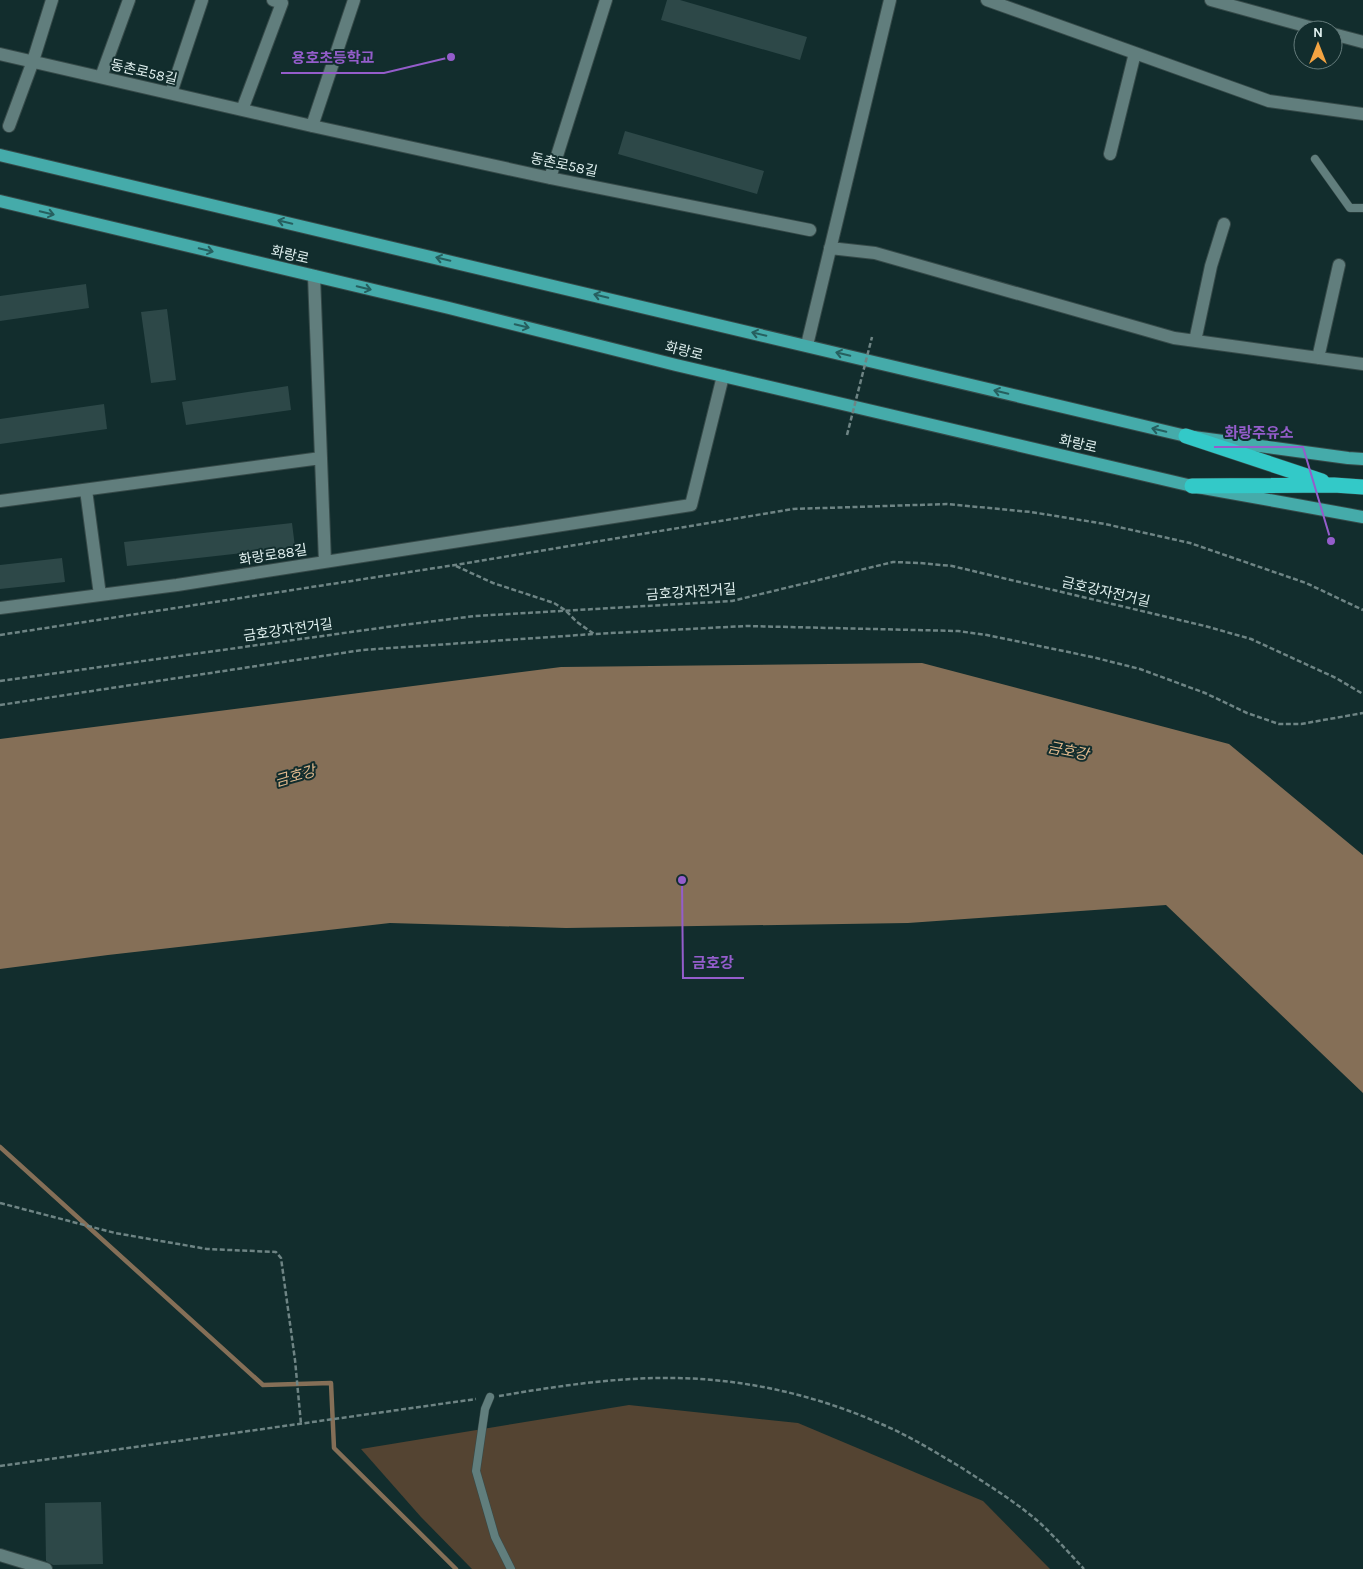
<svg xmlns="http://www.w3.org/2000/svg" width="1363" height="1569" font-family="Karla,'Noto Sans KR',sans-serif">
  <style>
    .green { fill: #544432 }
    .water { fill: #856f57 }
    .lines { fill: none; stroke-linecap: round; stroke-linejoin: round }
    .stream { stroke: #856f57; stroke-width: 4.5 }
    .building { fill: #2d4848 }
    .service-casing { stroke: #364a49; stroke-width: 9 }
    .minor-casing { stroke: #364a49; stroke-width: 14 }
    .primary-casing { stroke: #364a49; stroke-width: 14 }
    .motorway-casing { stroke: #364a49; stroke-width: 16 }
    .path { stroke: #6e8484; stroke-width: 2.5; stroke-dasharray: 5 2.5; stroke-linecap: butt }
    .service { stroke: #617e7d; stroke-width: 8 }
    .minor { stroke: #617e7d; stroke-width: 12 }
    .primary { stroke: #45abaa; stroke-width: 12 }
    .motorway { stroke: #33c9c8; stroke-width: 15 }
    .path-bridge { stroke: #6e8484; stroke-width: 2.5; stroke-dasharray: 5 2.5; stroke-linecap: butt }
    .oneway { stroke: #265f5f }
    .labels { text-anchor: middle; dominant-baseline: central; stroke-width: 4; stroke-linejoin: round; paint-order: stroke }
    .street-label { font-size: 14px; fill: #e0f0ef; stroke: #122d2d }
    .water-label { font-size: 15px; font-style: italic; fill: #e2ba8e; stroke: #122d2d }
    .leader { fill: none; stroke: #945dcb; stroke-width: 2 }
    .callout-dot { fill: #945dcb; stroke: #122d2d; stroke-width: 2 }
    .callout-label { font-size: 15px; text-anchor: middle; font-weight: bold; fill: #945dcb; stroke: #122d2d; stroke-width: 4; stroke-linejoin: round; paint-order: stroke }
  </style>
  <rect width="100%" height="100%" fill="#122d2d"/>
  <path class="green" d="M629,1405L798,1423L983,1501L1050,1569H472L421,1517L361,1449Z"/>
  <path class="water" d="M922,663L1229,744L1363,855V1093L1166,905L908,923L566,928L390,923L108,955L0,969V739L561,667Z"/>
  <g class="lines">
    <path class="stream" d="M0,1147L263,1385L331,1383L334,1448L456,1569"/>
  </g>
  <path class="building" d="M667,0H680L807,37L800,60L661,20Z
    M625,131L764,171L757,194L618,154Z
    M86,284L89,308L0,321V296Z
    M167,309L176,380L151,383L141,312Z
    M288,386L291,410L186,425L182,402Z
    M104,404L107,429L0,444V419Z
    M292,523L295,547L127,566L124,542Z
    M62,558L65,582L0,589V565Z
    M101,1502L103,1564L53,1565L46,1561L45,1503Z"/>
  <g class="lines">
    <g class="service-casing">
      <path id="service" d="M1315,159L1350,208H1363
        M490,1397L485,1409L476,1471L495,1537L511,1569"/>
    </g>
    <g class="minor-casing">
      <path id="minor" d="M987,0L1269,101L1363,114
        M1211,0L1320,30
        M1333,34L1363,42
        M0,54L312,126L550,178L810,230
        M101,77L129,0
        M171,93L202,0
        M242,110L282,3L273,0
        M9,126L33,61L52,0
        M312,126L354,0
        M1110,154L1135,53
        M550,178L606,0
        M830,248L875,253L1174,338L1363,364
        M314,276L325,562
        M1195,341L1211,266L1224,224
        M807,345L890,0
        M1318,358L1339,265
        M86,490L100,595
        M0,501L321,458
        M0,608L177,585L691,505L723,376
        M0,1555L46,1569"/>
    </g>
    <g class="primary-casing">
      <path id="primary" d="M0,155L1186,436L1348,458L1363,459
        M0,201L449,308L676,365L1192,486L1363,517"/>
    </g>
    <g class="motorway-casing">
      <path id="motorway" d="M1186,436L1322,481
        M1192,486L1334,485L1363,487"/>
    </g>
    <path class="path" d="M456,566L493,583L554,603L565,610L577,622L594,634L746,626L958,631L987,635L1092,657L1140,669L1205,693L1247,713L1279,724H1301L1363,713
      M0,635L455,565L793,509L947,504L1031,512L1105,524L1190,543L1306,583L1363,610
      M0,681L387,627L475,616L732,601L893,562L920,563L952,566L1205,626L1251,639L1336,678L1363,694
      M0,705L362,650L594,634
      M0,1203L115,1233L207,1249L276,1252L281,1258L295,1360L301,1424
      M499,1396C558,1386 617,1377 676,1378C745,1379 815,1395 879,1423C908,1435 935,1452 962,1468C988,1485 1016,1502 1040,1523C1055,1537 1070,1554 1084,1569
      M0,1466L476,1399"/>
    <use href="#service" class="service"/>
    <use href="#minor" class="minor"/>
    <use href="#primary" class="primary"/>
    <use href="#motorway" class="motorway"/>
    <path class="path-bridge" d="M847,435L872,337"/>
  </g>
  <defs><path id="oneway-shaft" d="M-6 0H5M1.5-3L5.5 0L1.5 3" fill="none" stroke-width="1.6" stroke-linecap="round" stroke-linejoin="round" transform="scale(1.25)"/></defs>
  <g class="oneway">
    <use href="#oneway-shaft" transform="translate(47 213) rotate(13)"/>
    <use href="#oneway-shaft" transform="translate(285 222) rotate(-167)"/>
    <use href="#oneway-shaft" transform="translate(206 250) rotate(13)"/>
    <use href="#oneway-shaft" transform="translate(443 259) rotate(-167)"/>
    <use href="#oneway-shaft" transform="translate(364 288) rotate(13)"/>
    <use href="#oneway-shaft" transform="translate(601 296) rotate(-167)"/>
    <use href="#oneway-shaft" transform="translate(522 326) rotate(14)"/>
    <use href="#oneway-shaft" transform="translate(759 334) rotate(-167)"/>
    <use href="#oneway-shaft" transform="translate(843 354) rotate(-167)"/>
    <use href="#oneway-shaft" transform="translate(1001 392) rotate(-167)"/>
    <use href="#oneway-shaft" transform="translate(1159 430) rotate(-167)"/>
  </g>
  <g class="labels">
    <g class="street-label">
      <text transform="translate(144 72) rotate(13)">동촌로58길</text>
      <text transform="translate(564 165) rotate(12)">동촌로58길</text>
      <text transform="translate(290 255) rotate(13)">화랑로</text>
      <text transform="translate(684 351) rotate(14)">화랑로</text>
      <text transform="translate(1078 444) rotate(13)">화랑로</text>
      <text transform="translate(273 555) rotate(-9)">화랑로88길</text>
      <text transform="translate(691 592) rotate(-4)">금호강자전거길</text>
      <text transform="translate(1106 592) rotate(13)">금호강자전거길</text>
      <text transform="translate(288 630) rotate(-8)">금호강자전거길</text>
    </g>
    <g class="water-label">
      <text transform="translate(1068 751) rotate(11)">금호강</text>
      <text transform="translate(295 776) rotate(-16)">금호강</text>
    </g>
  </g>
  <path class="leader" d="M451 57L384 73H281M1331 541L1303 447H1214M682 880L683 978H744"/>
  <g class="callout-dot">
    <circle cx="451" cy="57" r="5"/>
    <circle cx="1331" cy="541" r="5"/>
    <circle cx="682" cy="880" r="5"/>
  </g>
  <g class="callout-label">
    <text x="333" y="63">용호초등학교</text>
    <text x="1259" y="438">화랑주유소</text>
    <text x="713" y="968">금호강</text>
  </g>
  <g transform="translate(1318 45)"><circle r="24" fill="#122d2d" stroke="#647b7b"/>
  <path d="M0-4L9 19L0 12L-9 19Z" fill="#f3a442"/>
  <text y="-8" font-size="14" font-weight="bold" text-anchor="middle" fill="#e0f0ef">N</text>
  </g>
</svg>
